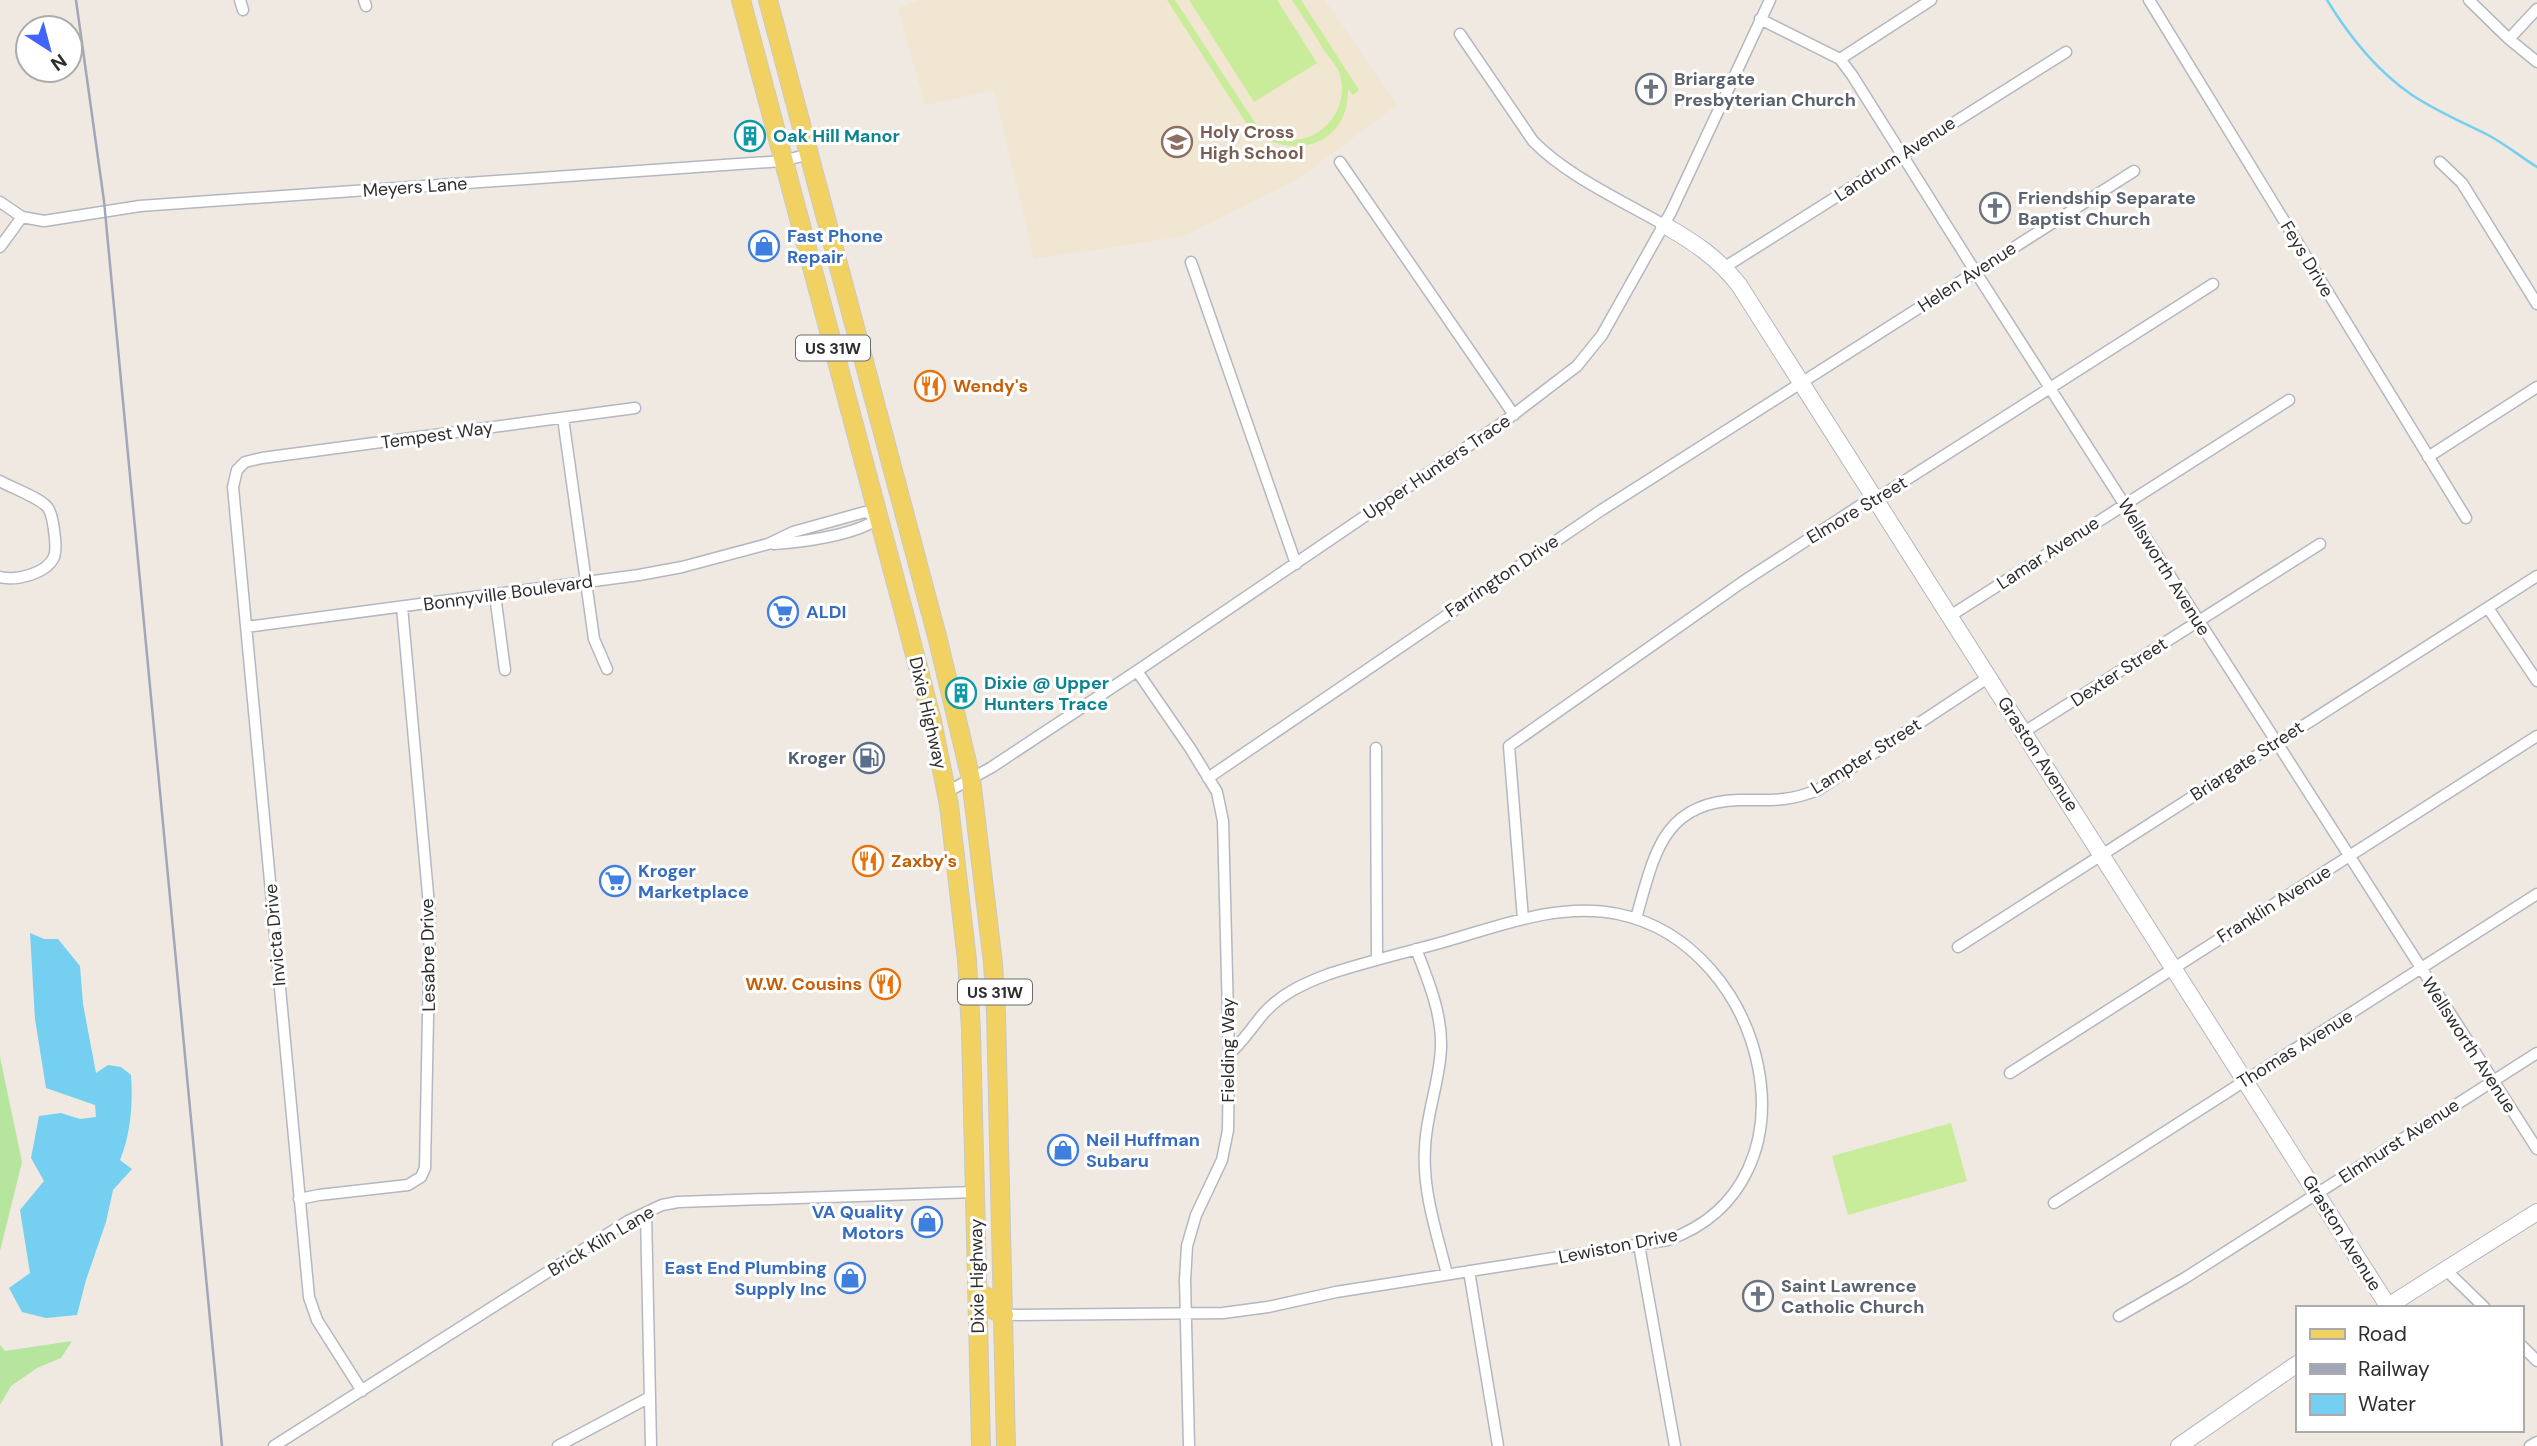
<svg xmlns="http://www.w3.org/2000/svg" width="2537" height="1446" font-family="'DM Sans',sans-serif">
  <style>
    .education { fill: #f0e6d1 }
    .green { fill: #b6e59e }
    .pitch { fill: #c9ec9a }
    .water { fill: #75cff0 }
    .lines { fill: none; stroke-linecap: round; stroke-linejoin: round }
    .stream { stroke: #75cff0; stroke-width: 2.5 }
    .street-casing { stroke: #b4b7c1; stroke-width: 13 }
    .secondary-casing { stroke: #b4b7c1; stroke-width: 18 }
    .primary-casing { stroke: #c9c9c9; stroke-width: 20 }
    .street { stroke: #fff; stroke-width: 10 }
    .secondary { stroke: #fff; stroke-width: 16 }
    .primary { stroke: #f2d163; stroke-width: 18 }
    .rail { stroke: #a3a6b8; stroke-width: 2.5 }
    .labels { text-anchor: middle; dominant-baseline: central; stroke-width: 6; stroke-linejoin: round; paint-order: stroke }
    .shield { fill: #fff; stroke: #6d6d6d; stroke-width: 2 }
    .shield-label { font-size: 16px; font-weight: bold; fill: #2e2e2e }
    .worship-label { font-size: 18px; font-weight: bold; fill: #5b616d; stroke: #fff; text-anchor: start }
    .education-label { font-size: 18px; font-weight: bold; fill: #785e54; stroke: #fff; text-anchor: start }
    .culture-label { font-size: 18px; font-weight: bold; fill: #0d838f; stroke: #fff; text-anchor: start }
    .street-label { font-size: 18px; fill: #2e2e2e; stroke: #fff }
    .shop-label { font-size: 18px; font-weight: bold; fill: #366cbe; stroke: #fff; text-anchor: start }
    .food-label { font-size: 18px; font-weight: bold; fill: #c56008; stroke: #fff; text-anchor: start }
    .service-label { font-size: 18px; font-weight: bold; fill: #4e5e75; stroke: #fff; text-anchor: end }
  </style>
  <rect width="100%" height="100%" fill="#efe9e1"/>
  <path class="education" d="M921,0H1325L1397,105L1299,178L1185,236L1034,259L994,90L925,105L898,8Z"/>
  <path class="green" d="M0,1057L22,1162L0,1251Z
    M72,1341L61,1358L37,1368L11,1386L0,1405V1345L5,1351Z"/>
  <path class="pitch" d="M1167,0H1175L1257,126C1268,132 1278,139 1291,140C1325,141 1351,105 1339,72C1336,65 1329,57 1324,50C1314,33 1303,17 1292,0H1301L1359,90L1353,95L1348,89C1349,146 1292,162 1250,129Z
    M1189,0H1277L1317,63L1254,102Z
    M1951,1123L1967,1181L1848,1215L1832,1156Z"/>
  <path class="water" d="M30,933L44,939H58L80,966L83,1004L96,1073L108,1065L121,1067L131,1075C133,1103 131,1133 120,1160L132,1169L113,1190L106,1222L86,1280L77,1315L46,1318L22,1312L9,1288L30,1273L20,1210L44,1181L31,1158L39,1116L61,1113L80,1119L96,1117L95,1105L46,1088L35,1019Z"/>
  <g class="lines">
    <path class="stream" d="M2327,0C2349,36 2377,71 2412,95C2436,111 2462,122 2488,135C2505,144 2521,157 2537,167"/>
    <g class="street-casing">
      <path id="street" d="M240,0L243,10
        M364,0L366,6
        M2149,0L2466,518
        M2469,0L2509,39L2537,62
        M1760,19L1840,59L1852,75L1975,271L2537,1149
        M1460,34L1533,141C1567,176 1621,200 1664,225
        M2509,39L2537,9
        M1840,59L1931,0
        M1340,162L1514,415
        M2440,162L2462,183L2537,304
        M0,202L22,217L44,221L140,206L738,164L783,161L809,154
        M0,247L22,217
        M1191,262L1296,564
        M1725,267L2066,52
        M563,418L594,639L607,669
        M2428,457L2537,387
        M0,481C12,488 41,498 48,508C52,514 53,523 54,530C55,538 57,549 54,557C46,574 16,581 0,577
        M774,544C804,542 856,535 879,518
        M495,595L505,670
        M2488,608L2537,681
        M1950,616L2289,400
        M246,627L639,575L682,567L768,544L793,532L865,512L879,518
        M1137,671L1190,748L1217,792L1223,821L1229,1054L1228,1130L1222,1160L1196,1215L1187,1246L1185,1280L1189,1446
        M2024,732L2320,544
        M1376,748L1377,960
        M1208,778L1600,511L2134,171
        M947,792L992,767L1137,671L1505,421L1577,366L1602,335L1671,212L1770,0
        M1636,918C1654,857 1661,802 1739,800C1772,800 1787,802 1818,790L1989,677
        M1523,919L1509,746L1741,583L1867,501L1884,494L2213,284
        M1958,947L2537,576
        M1416,949C1428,980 1442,1013 1441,1047C1440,1081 1426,1114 1425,1148C1422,1190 1437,1234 1447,1274
        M2010,1073L2537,736
        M299,1199L319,1195L408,1185L421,1177L425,1168L430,916L402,607
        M2054,1203L2537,894
        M646,1213L651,1446
        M1639,1245L1675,1446
        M2446,1270L2485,1308
        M1469,1271L1498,1446
        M1004,1315L1223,1313L1268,1307L1336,1292L1668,1240C1827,1183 1766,944 1618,914C1560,902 1502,925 1447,941C1408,952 1368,961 1329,974C1305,983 1282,993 1264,1013C1252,1027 1243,1042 1229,1054
        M2119,1316L2185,1278L2537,1053
        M2521,1345L2537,1361
        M362,1391L317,1320L309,1297L233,487L237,470L245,462L262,458L635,408
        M274,1446L628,1221L662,1205L678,1202L975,1192
        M558,1446L650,1397
        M2530,1446L2537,1442"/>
    </g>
    <g class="secondary-casing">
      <path id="secondary" d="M1664,225C1694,242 1718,258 1739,285L2388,1306
        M2385,1308L2537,1212
        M2179,1446L2297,1364"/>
    </g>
    <g class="primary-casing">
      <path id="primary" d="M741,0L904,613L932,721L949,805L967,960L971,1031L981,1446
        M768,0L938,640L971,779L993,963L996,1013L1006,1446
        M977,1291L990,1299V1308L1004,1315"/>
    </g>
    <use href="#street" class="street"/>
    <use href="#secondary" class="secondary"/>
    <use href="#primary" class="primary"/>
    <path class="rail" d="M76,0L104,201L222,1446"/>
  </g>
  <defs>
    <g id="church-ring" transform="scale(1.575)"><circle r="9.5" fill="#fff" stroke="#6b7280" stroke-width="1.5"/><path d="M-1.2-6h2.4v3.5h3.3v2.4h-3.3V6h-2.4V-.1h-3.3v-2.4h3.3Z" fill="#6b7280"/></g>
    <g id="building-ring" transform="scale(1.575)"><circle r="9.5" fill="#fff" stroke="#0f9aa8" stroke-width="1.5"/><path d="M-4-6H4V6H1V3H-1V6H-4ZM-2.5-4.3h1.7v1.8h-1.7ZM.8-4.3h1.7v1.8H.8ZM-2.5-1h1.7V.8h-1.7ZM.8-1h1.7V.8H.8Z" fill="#0f9aa8"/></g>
    <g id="school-ring" transform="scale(1.575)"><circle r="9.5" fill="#fff" stroke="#8d6e63" stroke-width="1.5"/><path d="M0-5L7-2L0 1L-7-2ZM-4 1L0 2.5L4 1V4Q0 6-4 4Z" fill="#8d6e63"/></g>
    <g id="shop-ring" transform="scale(1.575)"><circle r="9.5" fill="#fff" stroke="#3f7fe0" stroke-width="1.5"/><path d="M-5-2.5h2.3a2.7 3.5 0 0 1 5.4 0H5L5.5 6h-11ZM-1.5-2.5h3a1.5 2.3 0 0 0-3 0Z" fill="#3f7fe0"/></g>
    <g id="restaurant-ring" transform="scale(1.575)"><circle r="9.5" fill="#fff" stroke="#e8710a" stroke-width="1.5"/><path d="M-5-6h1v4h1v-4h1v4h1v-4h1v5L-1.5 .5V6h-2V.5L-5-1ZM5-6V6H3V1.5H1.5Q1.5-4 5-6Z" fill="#e8710a"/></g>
    <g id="supermarket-ring" transform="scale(1.575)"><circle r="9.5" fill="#fff" stroke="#3f7fe0" stroke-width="1.5"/><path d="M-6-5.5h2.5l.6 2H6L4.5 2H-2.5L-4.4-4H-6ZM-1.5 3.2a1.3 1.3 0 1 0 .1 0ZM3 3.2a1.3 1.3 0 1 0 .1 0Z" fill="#3f7fe0"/></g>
    <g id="fuel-ring" transform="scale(1.575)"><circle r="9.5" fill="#fff" stroke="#5c6f8a" stroke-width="1.5"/><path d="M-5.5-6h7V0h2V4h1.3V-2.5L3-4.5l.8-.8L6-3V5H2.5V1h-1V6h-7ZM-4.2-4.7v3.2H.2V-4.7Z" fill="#5c6f8a"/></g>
  </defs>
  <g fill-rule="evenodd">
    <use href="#church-ring" x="1651" y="89"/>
    <use href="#building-ring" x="750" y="136"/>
    <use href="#school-ring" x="1177" y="142"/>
    <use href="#church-ring" x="1995" y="208"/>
    <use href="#shop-ring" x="764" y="246"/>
    <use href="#restaurant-ring" x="930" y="386"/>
    <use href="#supermarket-ring" x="783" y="612"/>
    <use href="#building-ring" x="961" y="693"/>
    <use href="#fuel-ring" x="869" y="758"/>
    <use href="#restaurant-ring" x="868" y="861"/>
    <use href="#supermarket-ring" x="615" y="881"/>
    <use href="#restaurant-ring" x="885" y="984"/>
    <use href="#shop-ring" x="1063" y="1150"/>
    <use href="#shop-ring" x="927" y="1222"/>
    <use href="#shop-ring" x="850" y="1278"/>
    <use href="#church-ring" x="1758" y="1296"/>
  </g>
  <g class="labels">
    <g class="shield">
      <rect x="796" y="335.5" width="74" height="25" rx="5"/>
      <rect x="958" y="979.5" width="74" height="25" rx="5"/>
    </g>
    <g class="shield-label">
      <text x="833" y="348">US 31W</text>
      <text x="995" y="992">US 31W</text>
    </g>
    <g class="worship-label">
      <text x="1674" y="79">Briargate<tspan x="1674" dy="21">Presbyterian Church</tspan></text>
      <text x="2018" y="198">Friendship Separate<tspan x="2018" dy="21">Baptist Church</tspan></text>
      <text x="1781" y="1286">Saint Lawrence<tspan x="1781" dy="21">Catholic Church</tspan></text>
    </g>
    <g class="education-label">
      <text x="1200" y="132">Holy Cross<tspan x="1200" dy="21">High School</tspan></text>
    </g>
    <g class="culture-label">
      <text x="773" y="136">Oak Hill Manor</text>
      <text x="984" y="683">Dixie @ Upper<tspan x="984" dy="21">Hunters Trace</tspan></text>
    </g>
    <g class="street-label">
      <text transform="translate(1895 159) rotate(-33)">Landrum Avenue</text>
      <text transform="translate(415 187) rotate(-4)">Meyers Lane</text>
      <text transform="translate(2307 259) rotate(59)">Feys Drive</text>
      <text transform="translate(1967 277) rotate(-33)">Helen Avenue</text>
      <text transform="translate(437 435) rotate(-8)">Tempest Way</text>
      <text transform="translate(1437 467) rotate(-34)">Upper Hunters Trace</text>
      <text transform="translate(1857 510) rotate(-31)">Elmore Street</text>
      <text transform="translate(2048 553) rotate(-33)">Lamar Avenue</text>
      <text transform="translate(2164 567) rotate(58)">Wellsworth Avenue</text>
      <text transform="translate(1502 576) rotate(-34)">Farrington Drive</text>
      <text transform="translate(508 593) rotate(-8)">Bonnyville Boulevard</text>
      <text transform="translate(2119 672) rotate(-33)">Dexter Street</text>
      <text transform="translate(928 713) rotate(77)">Dixie Highway</text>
      <text transform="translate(2038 754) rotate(57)">Graston Avenue</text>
      <text transform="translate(1866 756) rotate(-32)">Lampter Street</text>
      <text transform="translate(2247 761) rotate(-33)">Briargate Street</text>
      <text transform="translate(2274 904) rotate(-32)">Franklin Avenue</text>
      <text transform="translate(275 935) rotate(-95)">Invicta Drive</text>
      <text transform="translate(428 955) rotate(-91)">Lesabre Drive</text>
      <text transform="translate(2469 1045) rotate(57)">Wellsworth Avenue</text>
      <text transform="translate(2295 1049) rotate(-32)">Thomas Avenue</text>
      <text transform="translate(1228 1050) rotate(-90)">Fielding Way</text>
      <text transform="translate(2399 1141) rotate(-33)">Elmhurst Avenue</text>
      <text transform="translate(2342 1233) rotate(58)">Graston Avenue</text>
      <text transform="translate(601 1241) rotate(-31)">Brick Kiln Lane</text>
      <text transform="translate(1618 1246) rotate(-11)">Lewiston Drive</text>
      <text transform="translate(977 1276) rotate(-91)">Dixie Highway</text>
    </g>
    <g class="shop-label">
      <text x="787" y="236">Fast Phone<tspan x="787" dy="21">Repair</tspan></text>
      <text x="806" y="612">ALDI</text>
      <text x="638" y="871">Kroger<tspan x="638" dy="21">Marketplace</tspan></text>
      <text x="1086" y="1140">Neil Huffman<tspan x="1086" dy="21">Subaru</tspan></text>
      <text x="904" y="1212" text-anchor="end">VA Quality<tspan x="904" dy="21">Motors</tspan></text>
      <text x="827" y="1268" text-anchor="end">East End Plumbing<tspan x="827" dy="21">Supply Inc</tspan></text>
    </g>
    <g class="food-label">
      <text x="953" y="386">Wendy's</text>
      <text x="891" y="861">Zaxby's</text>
      <text x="862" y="984" text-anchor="end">W.W. Cousins</text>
    </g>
    <g class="service-label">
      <text x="846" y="758">Kroger</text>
    </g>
  </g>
  <rect x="2296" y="1306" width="228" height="126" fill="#ffffff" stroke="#ababab" stroke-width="2"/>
  <rect x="2310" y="1329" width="35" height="10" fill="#f2d163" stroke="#ababab" stroke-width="2"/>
  <text x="2358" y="1341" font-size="21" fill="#2e2e2e">Road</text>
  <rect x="2310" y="1364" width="35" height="10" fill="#a3a6b8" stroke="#ababab" stroke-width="2"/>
  <text x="2358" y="1376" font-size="21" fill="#2e2e2e">Railway</text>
  <rect x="2310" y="1394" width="35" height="21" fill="#75cff0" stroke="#ababab" stroke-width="2"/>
  <text x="2358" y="1411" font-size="21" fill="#2e2e2e">Water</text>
  <g transform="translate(49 49) rotate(144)"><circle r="33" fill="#ffffff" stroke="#ababab" stroke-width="2"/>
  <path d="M0-5L12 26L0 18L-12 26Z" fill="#4264fb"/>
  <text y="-10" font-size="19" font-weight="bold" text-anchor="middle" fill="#2e2e2e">N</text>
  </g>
</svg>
